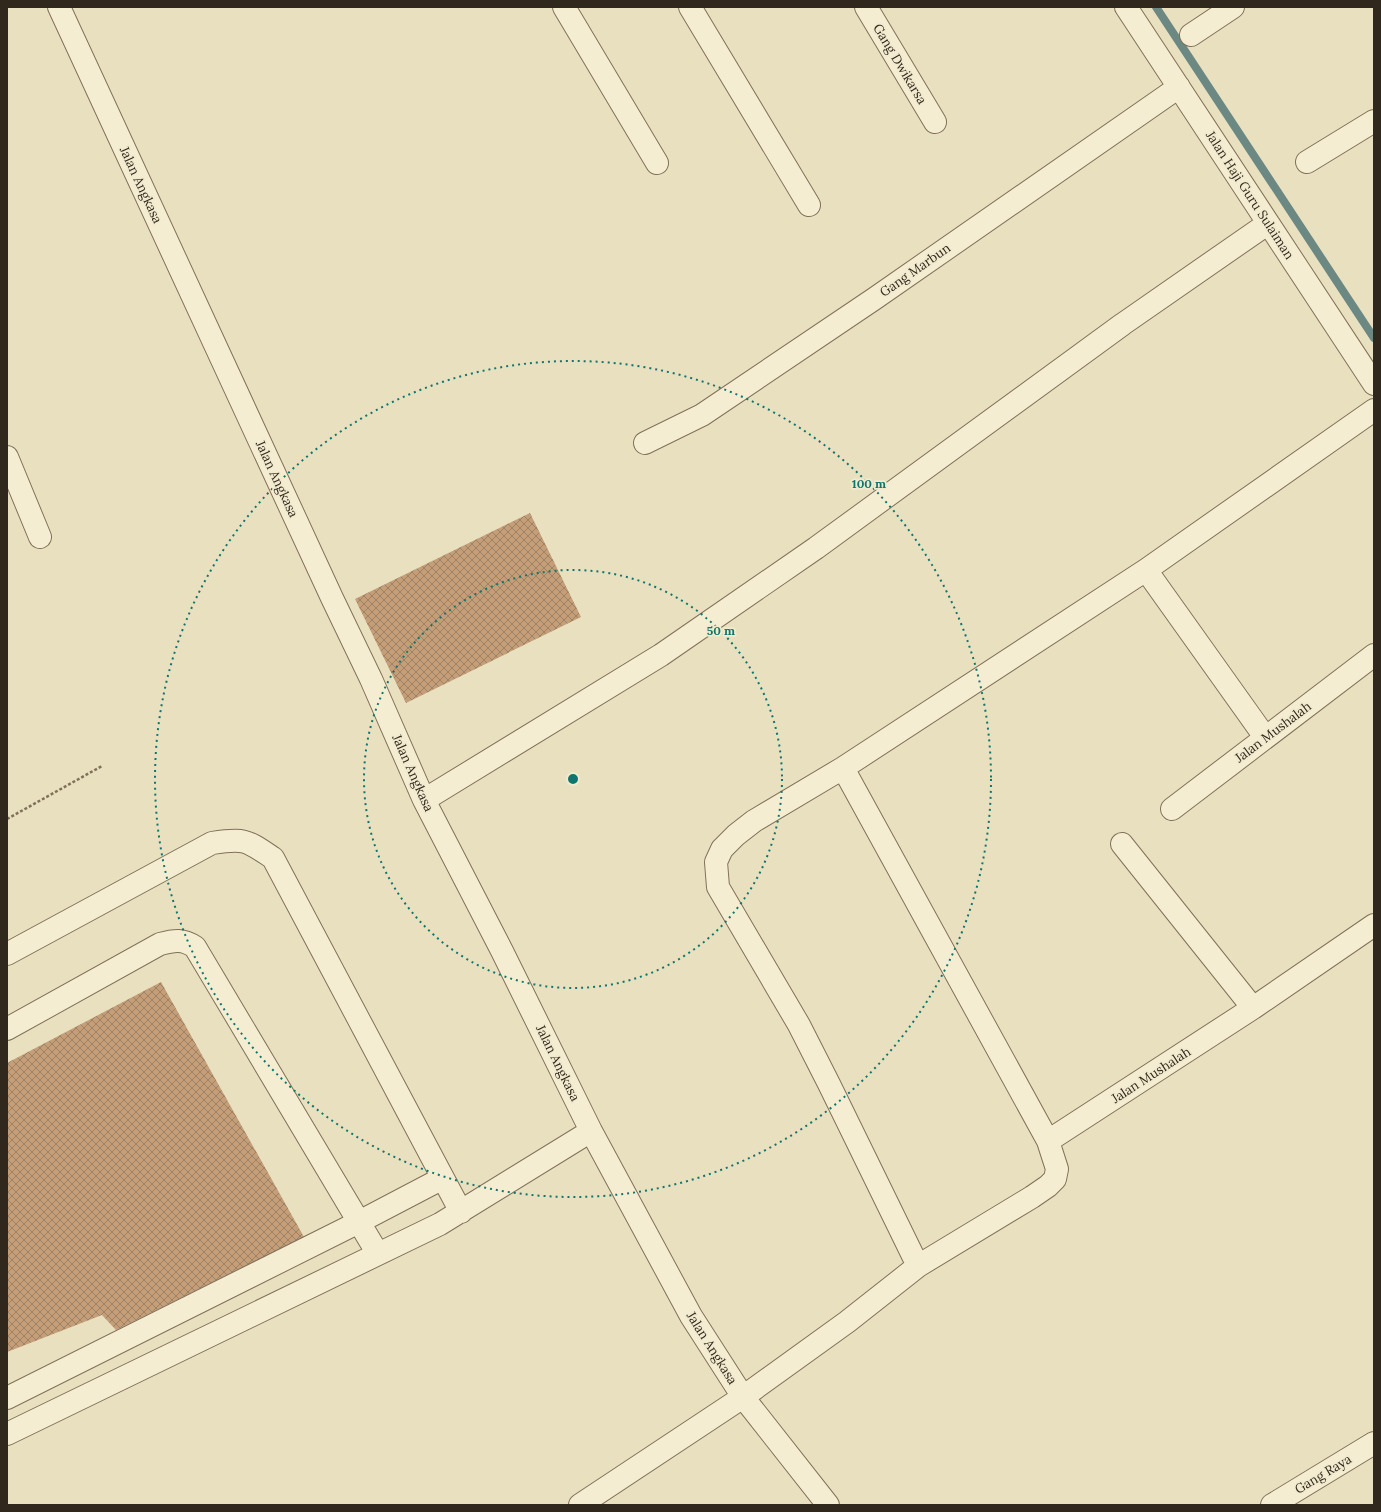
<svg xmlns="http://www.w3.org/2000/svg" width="1381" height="1512" font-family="Lora,serif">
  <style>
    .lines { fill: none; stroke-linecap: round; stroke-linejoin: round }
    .stream { stroke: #6b8883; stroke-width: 8 }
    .building { fill: url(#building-cross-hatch) }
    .minor-casing { stroke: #807159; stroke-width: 24 }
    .path { stroke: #807159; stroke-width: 2.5; stroke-dasharray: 3 2; stroke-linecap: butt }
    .minor { stroke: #f5edd2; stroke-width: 22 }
    .ring { fill: none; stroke: #0f766e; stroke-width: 2; stroke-dasharray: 2 4 }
    .labels { text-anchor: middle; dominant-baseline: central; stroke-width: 3.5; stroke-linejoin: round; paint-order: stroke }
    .street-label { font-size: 13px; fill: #31281d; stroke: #f1eace }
    .centre { fill: #0f766e; stroke: #f1eace; stroke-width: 2 }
    .ring-label { font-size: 12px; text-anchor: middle; font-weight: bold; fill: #0f766e; stroke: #f1eace; stroke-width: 3.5; stroke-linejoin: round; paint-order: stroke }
  </style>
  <defs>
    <pattern id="building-cross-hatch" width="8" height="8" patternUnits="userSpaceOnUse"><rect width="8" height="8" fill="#c49e78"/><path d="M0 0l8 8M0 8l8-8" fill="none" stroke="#a08162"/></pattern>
  </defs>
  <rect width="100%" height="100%" fill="#e9e0c0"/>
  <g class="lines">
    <path class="stream" d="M1156,7L1374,338"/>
  </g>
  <path class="building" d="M530,513L581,617L406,703L355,599Z
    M161,982L304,1237L116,1330L102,1315L7,1352V1063Z"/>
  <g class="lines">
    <g class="minor-casing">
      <path id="minor" d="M59,7L332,598L371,679L424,800L502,951L591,1131L691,1316L743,1397L828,1505
        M564,7L657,163
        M690,7L809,205
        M866,7L935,122
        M1126,7C1209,133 1291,259 1374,384
        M1191,35L1233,7
        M1307,162L1374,121
        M645,443L702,415L874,299L1179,87
        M7,457L40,537
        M1146,570L1265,737
        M424,800L661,655L816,548L1123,324L1267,224
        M1172,809L1374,655
        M1122,844L1253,1008
        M7,954L212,843C245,838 246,840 273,858L461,1212
        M7,1029L160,944C175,940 183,939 195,947L378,1254
        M1048,1141L1253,1008L1374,925
        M918,1266L829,1084L799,1025L718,887L716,862L722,849L736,835L754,821L843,768L1146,570L1374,410
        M7,1398L359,1222L443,1178
        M7,1434L440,1224L591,1131
        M580,1505L743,1397L847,1322L918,1266L1032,1197L1048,1186L1055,1179L1057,1169L1048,1141L843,768
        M1272,1505L1374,1443"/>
    </g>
    <path class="path" d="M7,819L102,766"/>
    <use href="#minor" class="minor"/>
  </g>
  <g class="ring">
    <circle cx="573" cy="779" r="209"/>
    <circle cx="573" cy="779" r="418"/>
  </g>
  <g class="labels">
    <g class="street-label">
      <text transform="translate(900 64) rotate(59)">Gang Dwikarsa</text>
      <text transform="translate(141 185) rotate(65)">Jalan Angkasa</text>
      <text transform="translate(1250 195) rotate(57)">Jalan Haji Guru Sulaiman</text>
      <text transform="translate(915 270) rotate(-35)">Gang Marbun</text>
      <text transform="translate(277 479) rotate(65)">Jalan Angkasa</text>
      <text transform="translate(1273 732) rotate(-37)">Jalan Mushalah</text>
      <text transform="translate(413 773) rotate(66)">Jalan Angkasa</text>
      <text transform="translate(558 1063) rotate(64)">Jalan Angkasa</text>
      <text transform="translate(1151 1075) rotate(-33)">Jalan Mushalah</text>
      <text transform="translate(712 1348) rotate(58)">Jalan Angkasa</text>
      <text transform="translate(1323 1474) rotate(-31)">Gang Raya</text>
    </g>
  </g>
  <circle cx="573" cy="779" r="6" class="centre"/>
  <g class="ring-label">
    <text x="869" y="488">100 m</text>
    <text x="721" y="635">50 m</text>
  </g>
  <rect width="1381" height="1512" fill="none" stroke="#31281d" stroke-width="16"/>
</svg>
